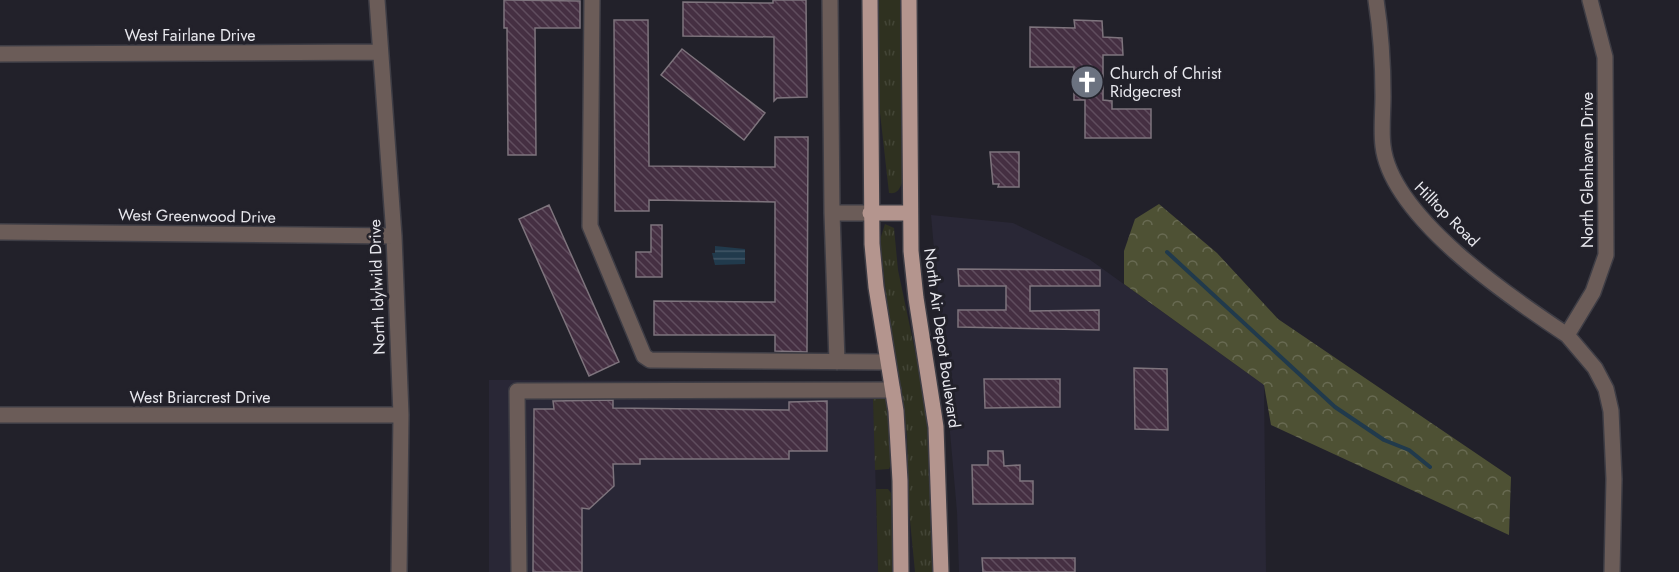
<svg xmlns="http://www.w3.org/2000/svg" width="1679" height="572" font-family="Jost,sans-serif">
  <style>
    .built { fill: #292736 }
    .grass { fill: url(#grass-tufts) }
    .forest { fill: url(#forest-crowns) }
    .water { fill: url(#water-rules) }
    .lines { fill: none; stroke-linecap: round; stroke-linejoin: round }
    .stream { stroke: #213a4c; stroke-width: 4 }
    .building { fill: url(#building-back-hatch); stroke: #7e747d; stroke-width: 1.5 }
    .minor-casing { stroke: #3e3d45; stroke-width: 18 }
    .major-casing { stroke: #3e3d45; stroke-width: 18 }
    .minor { stroke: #6b5c58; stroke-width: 15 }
    .major { stroke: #b4958e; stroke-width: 15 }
    .labels { text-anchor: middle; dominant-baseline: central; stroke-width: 6; stroke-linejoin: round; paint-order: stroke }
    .street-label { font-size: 16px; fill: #e8e8ee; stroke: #22212a }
    .poi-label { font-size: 16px; fill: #e8e8ee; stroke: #22212a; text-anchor: start }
  </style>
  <defs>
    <pattern id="grass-tufts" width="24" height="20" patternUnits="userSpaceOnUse" patternTransform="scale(1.5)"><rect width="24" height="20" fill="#2f3120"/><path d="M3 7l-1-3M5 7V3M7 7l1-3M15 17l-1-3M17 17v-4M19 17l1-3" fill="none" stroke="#434536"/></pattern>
    <pattern id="forest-crowns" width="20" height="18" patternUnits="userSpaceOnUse" patternTransform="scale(1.5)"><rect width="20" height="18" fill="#4e5134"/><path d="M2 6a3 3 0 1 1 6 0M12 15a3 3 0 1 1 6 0" fill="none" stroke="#686a52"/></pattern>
    <pattern id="water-rules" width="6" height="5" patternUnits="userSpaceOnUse" patternTransform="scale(1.5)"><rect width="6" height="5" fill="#213a4c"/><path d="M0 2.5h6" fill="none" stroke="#415666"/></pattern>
    <pattern id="building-back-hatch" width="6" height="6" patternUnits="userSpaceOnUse" patternTransform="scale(1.5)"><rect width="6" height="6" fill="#452f42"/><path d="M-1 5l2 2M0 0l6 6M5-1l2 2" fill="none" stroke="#604d5e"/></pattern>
  </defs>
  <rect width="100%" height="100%" fill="#22212a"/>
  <path class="built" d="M931,215L1013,223L1089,259L1264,385L1266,572H959L957,512Z
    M489,380L873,382L878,572H489Z"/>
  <path class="grass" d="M877,0H900L902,183C899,190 897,194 889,193L878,95Z
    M885,224L894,228L898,270L926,403L932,488V572H915L909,510L907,435L888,312L880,240Z
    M873,399H887L892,462L889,469L875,470Z
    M876,489H888L891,493L893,572H878Z"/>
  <path class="forest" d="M1159,204L1217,253L1278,319L1511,477L1509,535L1271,425L1264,385L1124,284V251L1135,219Z"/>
  <path class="water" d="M715,246L745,249V264L715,265L712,253H715Z"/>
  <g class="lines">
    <path class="stream" d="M1167,252L1335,407L1384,440L1409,450L1430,467"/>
  </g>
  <path class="building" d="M504,0L580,1V28H535L536,155H508L507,28H504Z
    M773,0H806L807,97L777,98L774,101V37L683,36V2L773,3Z
    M614,20H648L649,166L775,167V137H808L807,352L775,351V335H654V301L775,302V202L649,200V211H615Z
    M1074,20L1102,21L1103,37L1122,38L1123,55H1103V100L1112,101V109H1151V138H1085V100H1074V67H1030V27L1075,28Z
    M682,49L765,113L744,140L661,75Z
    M990,152H1019V187H998L999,184H993Z
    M549,205L619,362L589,376L519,219Z
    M651,225H662V277H636V252H651Z
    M958,269L1100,270V286H1030V311L1099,310V330L958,327V310H1006V286H959Z
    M1134,368L1167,369L1168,430L1135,429Z
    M984,379H1060V407L985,408Z
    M613,400V408L789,410V402L827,401V451H789V459H640V464H613L614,486L589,509L582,508V572H533L534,409H554L553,401Z
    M988,451H1003L1004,466L1020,465V481H1033V504H973L972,465H988Z
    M982,558H1075V572H983Z"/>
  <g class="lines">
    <g class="minor-casing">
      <path id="minor" d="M377,0L394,236L401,415L399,572
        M592,0L590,226L644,356L650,360L887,362
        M830,0L832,213L837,362
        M1376,0C1381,32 1383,64 1383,96C1383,112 1381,130 1383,146C1391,217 1511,298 1567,335
        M1590,0L1605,57L1606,255L1593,292L1567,335L1595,368L1606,389L1611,411L1614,479L1612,572
        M0,54L380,52
        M832,213H870
        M0,232L394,236
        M0,415H401
        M519,572L517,391L893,390"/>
    </g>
    <g class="major-casing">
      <path id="major" d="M870,0L872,244L876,287L896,411L900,481L901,572
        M909,0L911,251L916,298L936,427L941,572
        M870,213H909"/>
    </g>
    <use href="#minor" class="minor"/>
    <use href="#major" class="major"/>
  </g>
  <defs>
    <g id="church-disc" transform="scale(1.725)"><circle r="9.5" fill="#6b7280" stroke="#22212a"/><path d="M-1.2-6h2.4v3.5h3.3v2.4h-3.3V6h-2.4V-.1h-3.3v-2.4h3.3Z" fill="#fff"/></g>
  </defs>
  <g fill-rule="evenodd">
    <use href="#church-disc" x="1087" y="82"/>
  </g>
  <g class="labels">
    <g class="street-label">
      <text x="190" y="35">West Fairlane Drive</text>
      <text transform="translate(1587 170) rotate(-90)">North Glenhaven Drive</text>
      <text transform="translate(1447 214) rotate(45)">Hilltop Road</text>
      <text transform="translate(197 216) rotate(1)">West Greenwood Drive</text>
      <text transform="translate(377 287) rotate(-92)">North Idylwild Drive</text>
      <text transform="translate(942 338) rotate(82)">North Air Depot Boulevard</text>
      <text x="200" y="397">West Briarcrest Drive</text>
    </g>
    <g class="poi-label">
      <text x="1110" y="73">Church of Christ<tspan x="1110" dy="18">Ridgecrest</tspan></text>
    </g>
  </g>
</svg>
